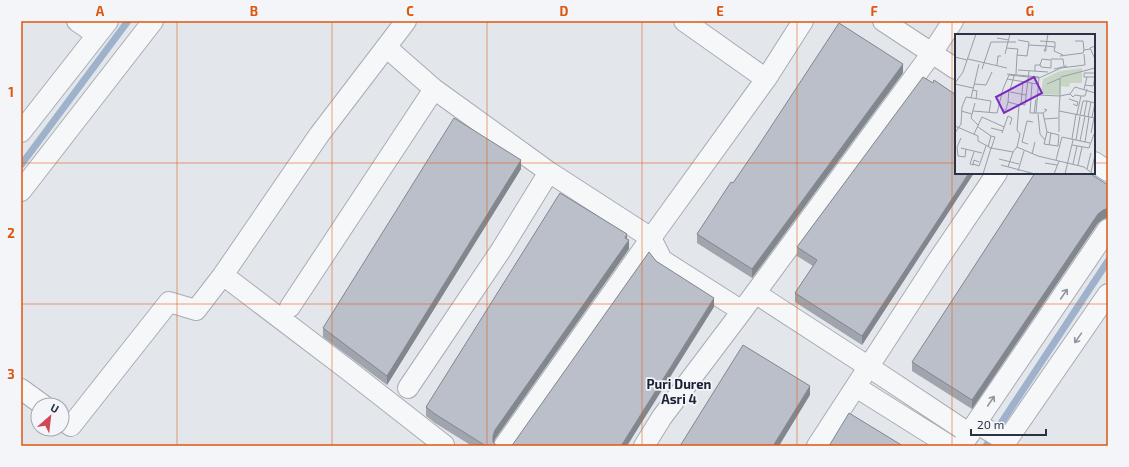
<svg xmlns="http://www.w3.org/2000/svg" width="1129" height="467" font-family="'Exo 2',sans-serif">
  <style>
    .lines { fill: none; stroke-linecap: round; stroke-linejoin: round }
    .stream { stroke: #9eb2cb; stroke-width: 7 }
    .minor-casing { stroke: #a8acb6; stroke-width: 22 }
    .minor { stroke: #f6f7f9; stroke-width: 20 }
    .wall { fill: #a0a4ad }
    .shaded-wall { fill: #82868d }
    .building { fill: #babfc9; stroke: #82868d }
    .oneway { stroke: #90949e }
    .grid { fill: none; stroke: #de570f; stroke-width: 1; stroke-opacity: 0.55 }
    .labels { text-anchor: middle; dominant-baseline: central; stroke-width: 3.5; stroke-linejoin: round; paint-order: stroke }
    .neighbourhood-label { font-size: 13px; font-weight: bold; fill: #1c2335; stroke: #f3f5f8 }
    .inset-road { fill: none; stroke: #999ea8; stroke-width: 1 }
    .view { fill: #7b2cbf; fill-opacity: 0.15; stroke: #7b2cbf; stroke-width: 2 }
    .inset-edge { fill: none; stroke: #2a3244; stroke-width: 2 }
    .neatline { fill: none; stroke: #de570f; stroke-width: 1.5 }
    .grid-label { font-size: 13px; text-anchor: middle; font-weight: bold; fill: #de570f }
  </style>
  <rect width="100%" height="100%" fill="#e3e6eb"/>
  <g class="lines">
    <path class="stream" d="M21,165L128,21
      M986,446L1108,261"/>
    <g class="minor-casing">
      <path id="minor" d="M77,21L97,35
        M406,21L319,135L223,275L348,370L444,445V446
        M684,21L766,79
        M883,21L956,69
        M386,47L434,89L549,172L651,238L662,260L742,311
        M21,132L108,21
        M1094,162L1108,171
        M21,191L153,21
        M755,293L869,367L970,434
        M290,307L434,89
        M856,387L950,446
        M408,388L501,250L549,172
        M21,389L43,405
        M62,420L71,426L169,302L196,310L223,275
        M976,423L1006,441
        M504,446L651,238L766,79L803,21
        M644,446L662,417L742,311L932,53L953,21
        M817,446L938,260L997,173
        M962,446L976,423L1108,229
        M1003,446L1108,294"/>
    </g>
    <use href="#minor" class="minor"/>
  </g>
  <path class="wall" d="M903,73L752,278L697,243V234L733,183Z
    M521,169L387,385L323,337V328Z
    M956,173H974L862,345L795,302V293L813,266L797,256V247Z
    M1108,185L1106,218L1103,219L1098,223L972,409L912,371V362Z
    M629,249L495,439L494,442L497,446H472L435,423L426,416V407Z"/>
  <path class="shaded-wall" d="M903,64V73L752,278V269Z
    M521,160V169L387,385V376Z
    M969,173H974L862,345V336Z
    M1108,207V215L1106,218L1103,219L1098,223L972,409V400L1098,214Z
    M627,234V243L629,240V249L495,439L493,445V436L495,430Z
    M714,298V307L627,446H621Z
    M810,386V395L779,446H773Z"/>
  <path class="building" d="M839,23L903,64L752,269L697,234L731,182L733,183L757,148Z
    M923,77L933,83L934,80L956,95V173H969L862,336L795,293L817,260L797,247Z
    M454,118L521,160L387,376L323,328Z
    M1035,173H1089L1108,185V207L1106,209L1103,210L1098,214L972,400L912,362Z
    M560,193L627,234L625,238L629,240L495,430L493,436V442L497,446H486L435,414L426,407Z
    M649,252L656,261L714,298L621,446H511L513,444Z
    M743,345L810,386L773,446H680Z
    M849,413L903,446H829Z"/>
  <defs><path id="oneway-shaft" d="M-6 0H5M1.5-3L5.5 0L1.5 3" fill="none" stroke-width="1.6" stroke-linecap="round" stroke-linejoin="round"/></defs>
  <g class="oneway">
    <use href="#oneway-shaft" transform="translate(1064 294) rotate(-56)"/>
    <use href="#oneway-shaft" transform="translate(1078 338) rotate(125)"/>
    <use href="#oneway-shaft" transform="translate(991 401) rotate(-56)"/>
  </g>
  <path class="grid" d="M177,21V446M332,21V446M487,21V446M642,21V446M797,21V446M952,21V446M21,163H956M1094,163H1108M21,304H1108"/>
  <g class="labels">
    <g class="neighbourhood-label">
      <text x="679" y="384">Puri Duren<tspan x="679" dy="15">Asri 4</tspan></text>
    </g>
  </g>
  <g transform="translate(955 34)">
    <rect width="140" height="140" fill="#e3e6eb"/>
    <path d="M127,34V49H115L114,53L106,52L105,61L86,60L88,45L105,37Z" fill="#c7d5c4"/>
    <path class="inset-road" d="M42,4L54,6M85,7L100,8V13L91,12V17H89L91,13M120,7H128L129,16M74,11L91,12L93,0M100,13L99,17L108,21M51,14L63,15L62,21M50,20L55,0M105,22L128,19L129,16L135,15M0,23L12,26M13,25L52,34M140,25L135,14L140,12M42,31L43,22H46M85,31L86,33L96,34V25H108L109,32M27,35L36,8H61M99,35L112,32M63,36L93,38M80,37V31H85L87,25L95,26M52,40L84,43M61,40L62,21L72,22L74,8L63,6M106,43L140,34M105,44V62L115,60L120,53L140,59M52,45L82,50M68,48L66,70L70,71L74,37M0,49L8,38L21,0M77,49L75,79H88M0,50L18,54M19,50L31,51L37,38M92,50L106,44M130,51L138,52L139,48L140,39H129V43H139M54,55L53,68L64,71L62,96L65,100L62,113M129,55L132,43M18,56L22,57L21,65M55,56L59,42M55,58L71,61M115,60L118,63L120,61L126,62M82,61L105,62L104,77L140,84M16,64L24,30M114,65L123,68L122,72L118,70M89,75L92,76L88,79L92,98M47,76H51L53,68M6,77L17,80L20,69M18,77L42,79L48,55L54,41L84,44L106,34L130,31L129,20M79,79L81,65M81,79L84,43M17,80L16,84L23,91M83,80L85,100L90,106M122,80L126,62H130L132,55M125,81L128,67H132L140,69L137,83M129,82L132,67M133,83L136,68M89,85L103,84M0,92L23,102V107L36,114L58,118L62,113L83,122L129,133L138,140M23,93L36,102L33,113M36,94L48,97M92,98L104,101L103,112L89,110ZM104,98V77M0,99L6,90L7,73L11,63L36,67L34,79M47,99L53,82L57,84L55,91M136,99L139,84M19,100L27,83L49,93M36,102L40,103L36,115M6,104L2,113L3,122L10,123L11,115M117,105L121,80M121,106L125,82M125,107L130,82M130,108L134,83M73,110L67,108L72,87L78,88M94,111L96,99M117,111L134,114L139,100M6,114L27,119M77,120L80,108M44,125L64,130M101,126L107,103L135,109M24,128L19,126L18,130L24,132L31,112M90,129L102,131M118,130L122,112M19,131L15,130L19,118M46,131L80,140M123,131L127,113M53,133L58,118M132,135L136,119M63,137L69,117M136,138L140,121M28,140L36,114M99,140L104,127M110,140L118,106"/>
    <path class="view" d="M79,43L87,59L49,79L41,63Z"/>
    <rect width="140" height="140" class="inset-edge"/>
  </g>
  <rect width="1129" height="467" fill="none" stroke="#f3f5f8" stroke-width="44"/>
  <g transform="translate(50 417) rotate(28)"><circle r="19" fill="#f3f5f8" stroke="#a3a7b0"/>
  <path d="M0-3L7 15L0 10L-7 15Z" fill="#d14756"/>
  <text y="-6" font-size="11" font-weight="bold" text-anchor="middle" fill="#2a3244">U</text>
  </g>
  <path d="M971 429v6h75v-6" fill="none" stroke="#2a3244" stroke-width="2"/>
  <text x="977" y="429" font-size="12" fill="#2a3244" stroke="#f3f5f8" stroke-width="3" paint-order="stroke">20 m</text>
  <rect x="22" y="22" width="1085" height="423" class="neatline"/>
  <g class="grid-label">
    <text x="100" y="16">A</text>
    <text x="254" y="16">B</text>
    <text x="410" y="16">C</text>
    <text x="564" y="16">D</text>
    <text x="720" y="16">E</text>
    <text x="874" y="16">F</text>
    <text x="1030" y="16">G</text>
    <text x="11" y="97">1</text>
    <text x="11" y="238">2</text>
    <text x="11" y="379">3</text>
  </g>
</svg>
